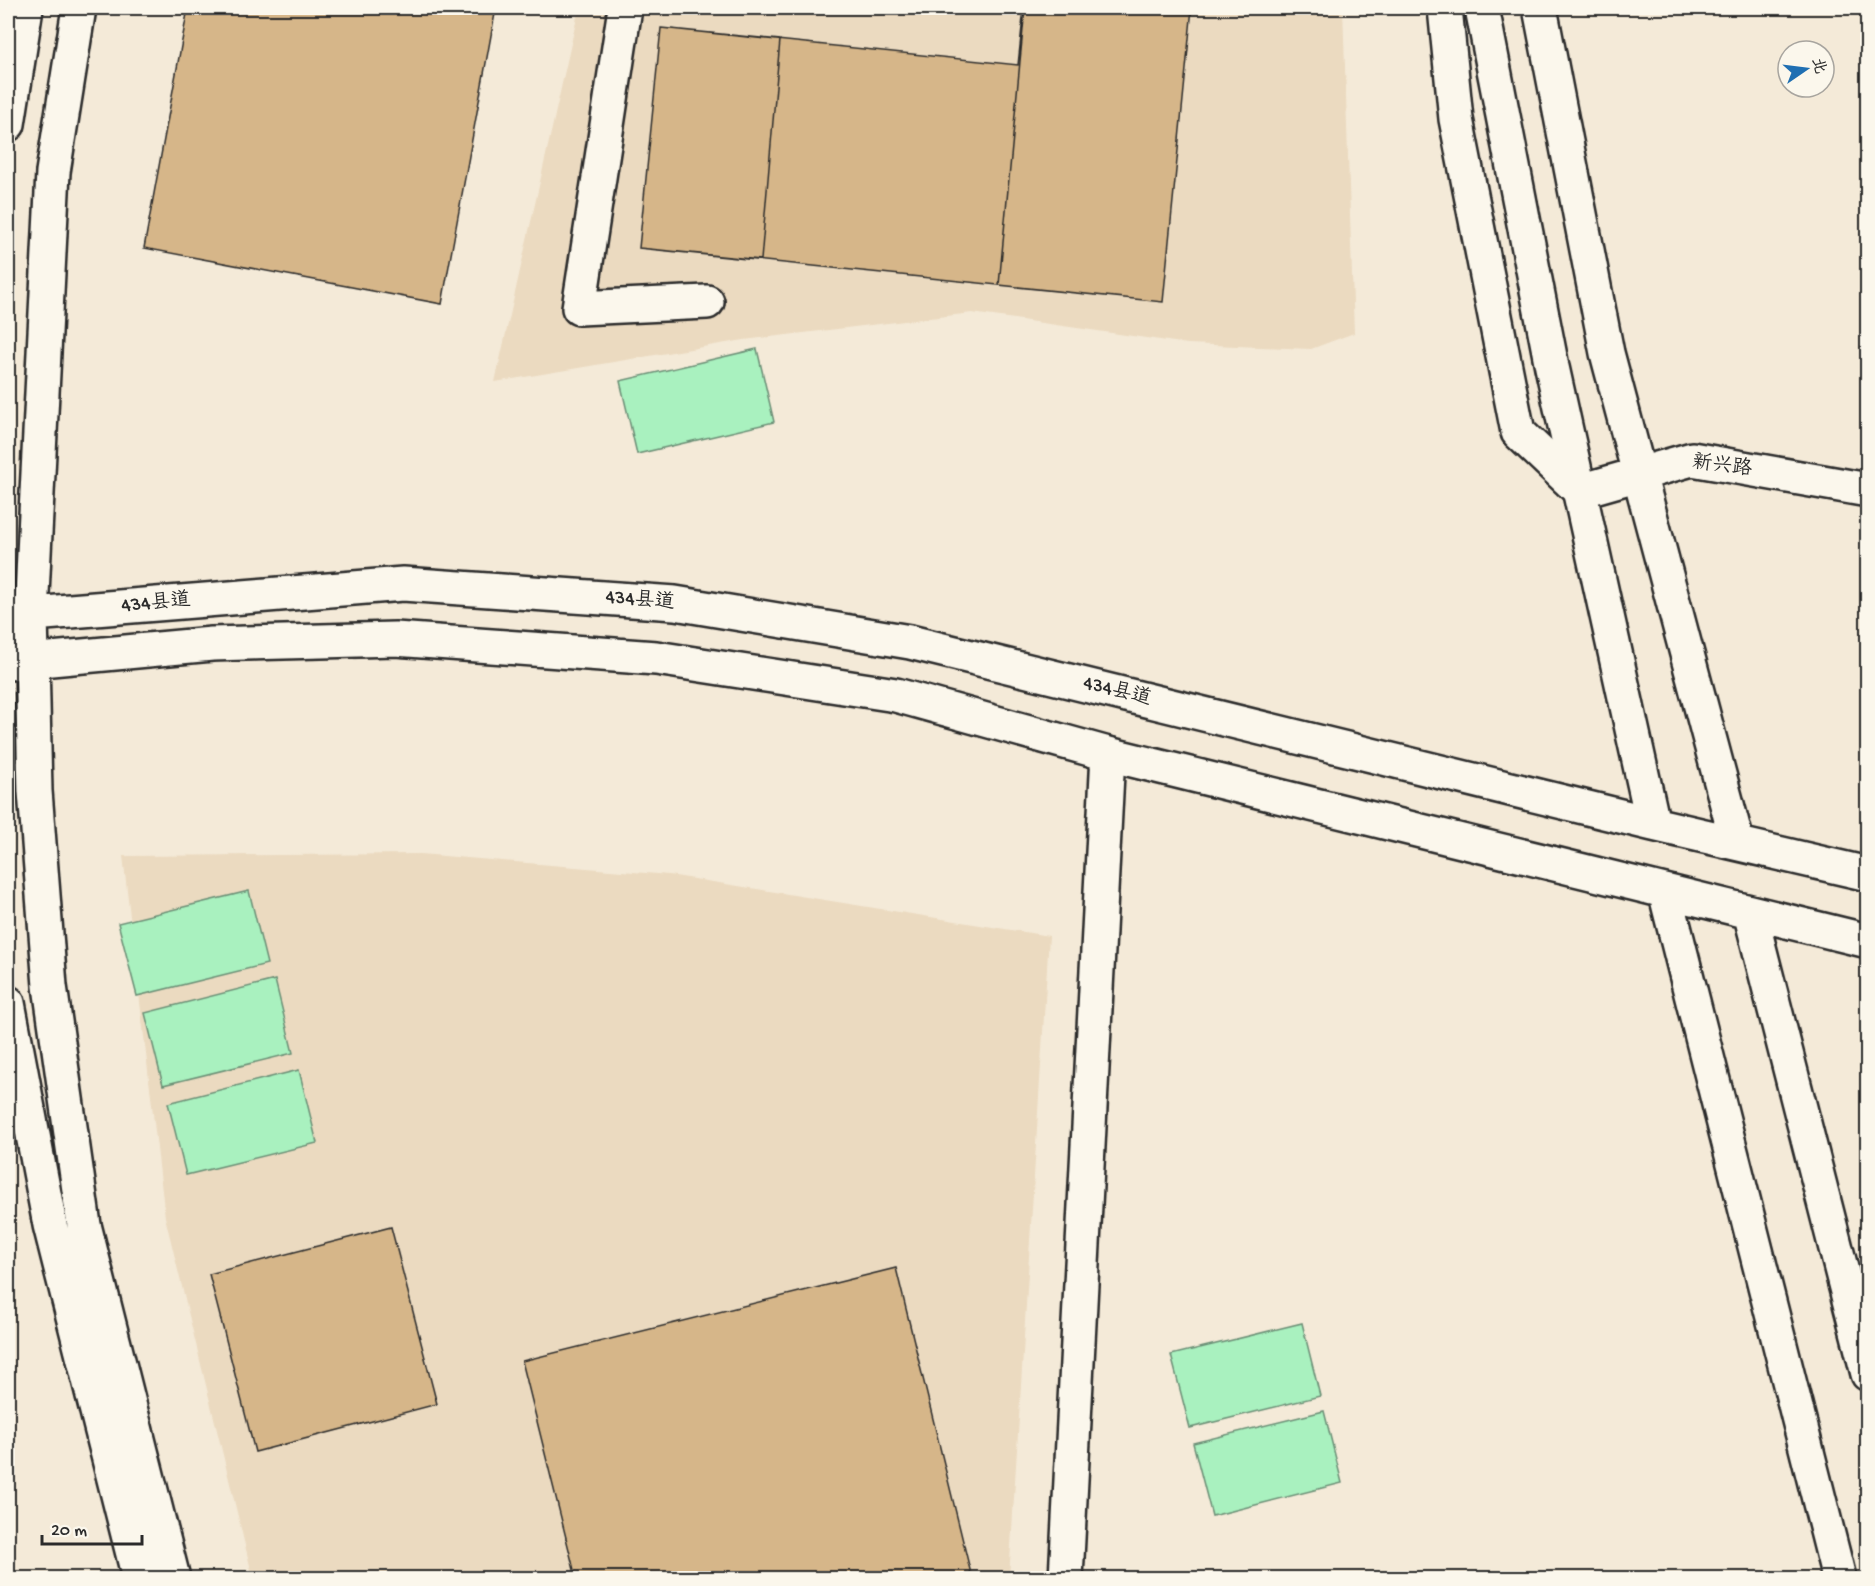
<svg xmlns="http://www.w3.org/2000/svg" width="1875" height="1586" font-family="'Gochi Hand','LXGW WenKai TC',sans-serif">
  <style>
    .built { fill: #ebdac0 }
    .green { fill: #a9f1bf; stroke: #6a8e75; stroke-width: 1.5 }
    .building { fill: #d6b689; stroke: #2b2b2b; stroke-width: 1.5 }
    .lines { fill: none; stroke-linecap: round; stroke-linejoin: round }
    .street-casing { stroke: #2b2b2b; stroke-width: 38 }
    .secondary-casing { stroke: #2b2b2b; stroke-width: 38 }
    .street { stroke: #fbf7ec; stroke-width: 33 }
    .secondary { stroke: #fbf7ec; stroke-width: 33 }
    .labels { text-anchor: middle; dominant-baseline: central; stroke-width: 4.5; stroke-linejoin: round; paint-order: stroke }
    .street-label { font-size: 20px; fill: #2b2b2b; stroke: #fbf7ec }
  </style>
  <rect width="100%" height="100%" fill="#f4ead8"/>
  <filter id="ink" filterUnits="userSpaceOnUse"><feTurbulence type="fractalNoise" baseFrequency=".0167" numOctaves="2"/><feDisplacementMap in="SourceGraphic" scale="12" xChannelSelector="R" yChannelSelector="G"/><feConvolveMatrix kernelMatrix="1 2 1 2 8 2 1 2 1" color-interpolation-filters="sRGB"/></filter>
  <g filter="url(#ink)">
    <path class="built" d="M579,8H1343L1354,333L1311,349L1188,344L972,313L744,340L495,382Z
      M421,854L669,875L1049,936L1009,1578H253L165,1217L123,856Z"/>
    <path class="green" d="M757,349L774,422L637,454L620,381Z
      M249,891L267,964L137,996L118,923Z
      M275,980L293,1053L163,1085L145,1013Z
      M299,1070L317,1143L186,1175L168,1103Z
      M1302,1323L1320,1396L1190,1428L1171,1355Z
      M1324,1411L1342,1483L1212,1516L1193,1443Z"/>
    <path class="building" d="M188,8H496L442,304L144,248Z
      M1024,8H1192L1163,302L639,248L661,28L1018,65Z
      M1025,8H1192L1163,302L999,285Z
      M661,28L780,40L761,260L639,248Z
      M391,1227L437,1404L255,1452L209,1274Z
      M896,1268L972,1578H576L522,1361Z"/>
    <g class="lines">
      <g class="street-casing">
        <path id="street" d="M625,8L579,308L707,302
          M1445,8L1456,119L1518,432L1580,491
          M1066,1578L1108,754"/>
      </g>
      <g class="secondary-casing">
        <path id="secondary" d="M79,8L53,172L31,614L35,791L50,986L84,1225L173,1578
          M1482,8L1552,367L1653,824
          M1540,8L1607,353L1737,842
          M8,124L26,8
          M1580,491L1692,459L1868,490
          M8,616L403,584L675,603L910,642L1653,824L1868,874
          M8,663L212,644L395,639L656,658L896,695L1108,754L1868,941
          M1665,891L1839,1578
          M1750,912L1868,1374
          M8,1003L50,1225L139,1578"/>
      </g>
      <use href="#street" class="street"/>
      <use href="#secondary" class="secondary"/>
    </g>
  </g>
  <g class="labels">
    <g class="street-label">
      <text transform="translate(1722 467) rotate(7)">新兴路</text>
      <text transform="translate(640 601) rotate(5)">434县道</text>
      <text transform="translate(156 604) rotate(-5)">434县道</text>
      <text transform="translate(1117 692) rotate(14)">434县道</text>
    </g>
  </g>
  <rect width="1875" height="1586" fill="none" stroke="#fbf7ec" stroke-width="30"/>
  <rect x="15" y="15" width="1845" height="1556" fill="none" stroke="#2b2b2b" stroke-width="2" filter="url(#ink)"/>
  <g transform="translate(1806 69) rotate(76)"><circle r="28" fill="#fbf7ec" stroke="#a8a59f" stroke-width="1.5"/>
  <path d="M0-4.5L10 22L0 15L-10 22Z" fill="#1f6fb2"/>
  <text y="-9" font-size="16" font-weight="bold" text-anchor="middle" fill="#2b2b2b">北</text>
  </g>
  <path d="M42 1535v9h100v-9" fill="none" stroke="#2b2b2b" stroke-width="3"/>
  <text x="51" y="1535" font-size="18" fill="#2b2b2b" stroke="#fbf7ec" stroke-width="4.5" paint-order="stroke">20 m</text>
</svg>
